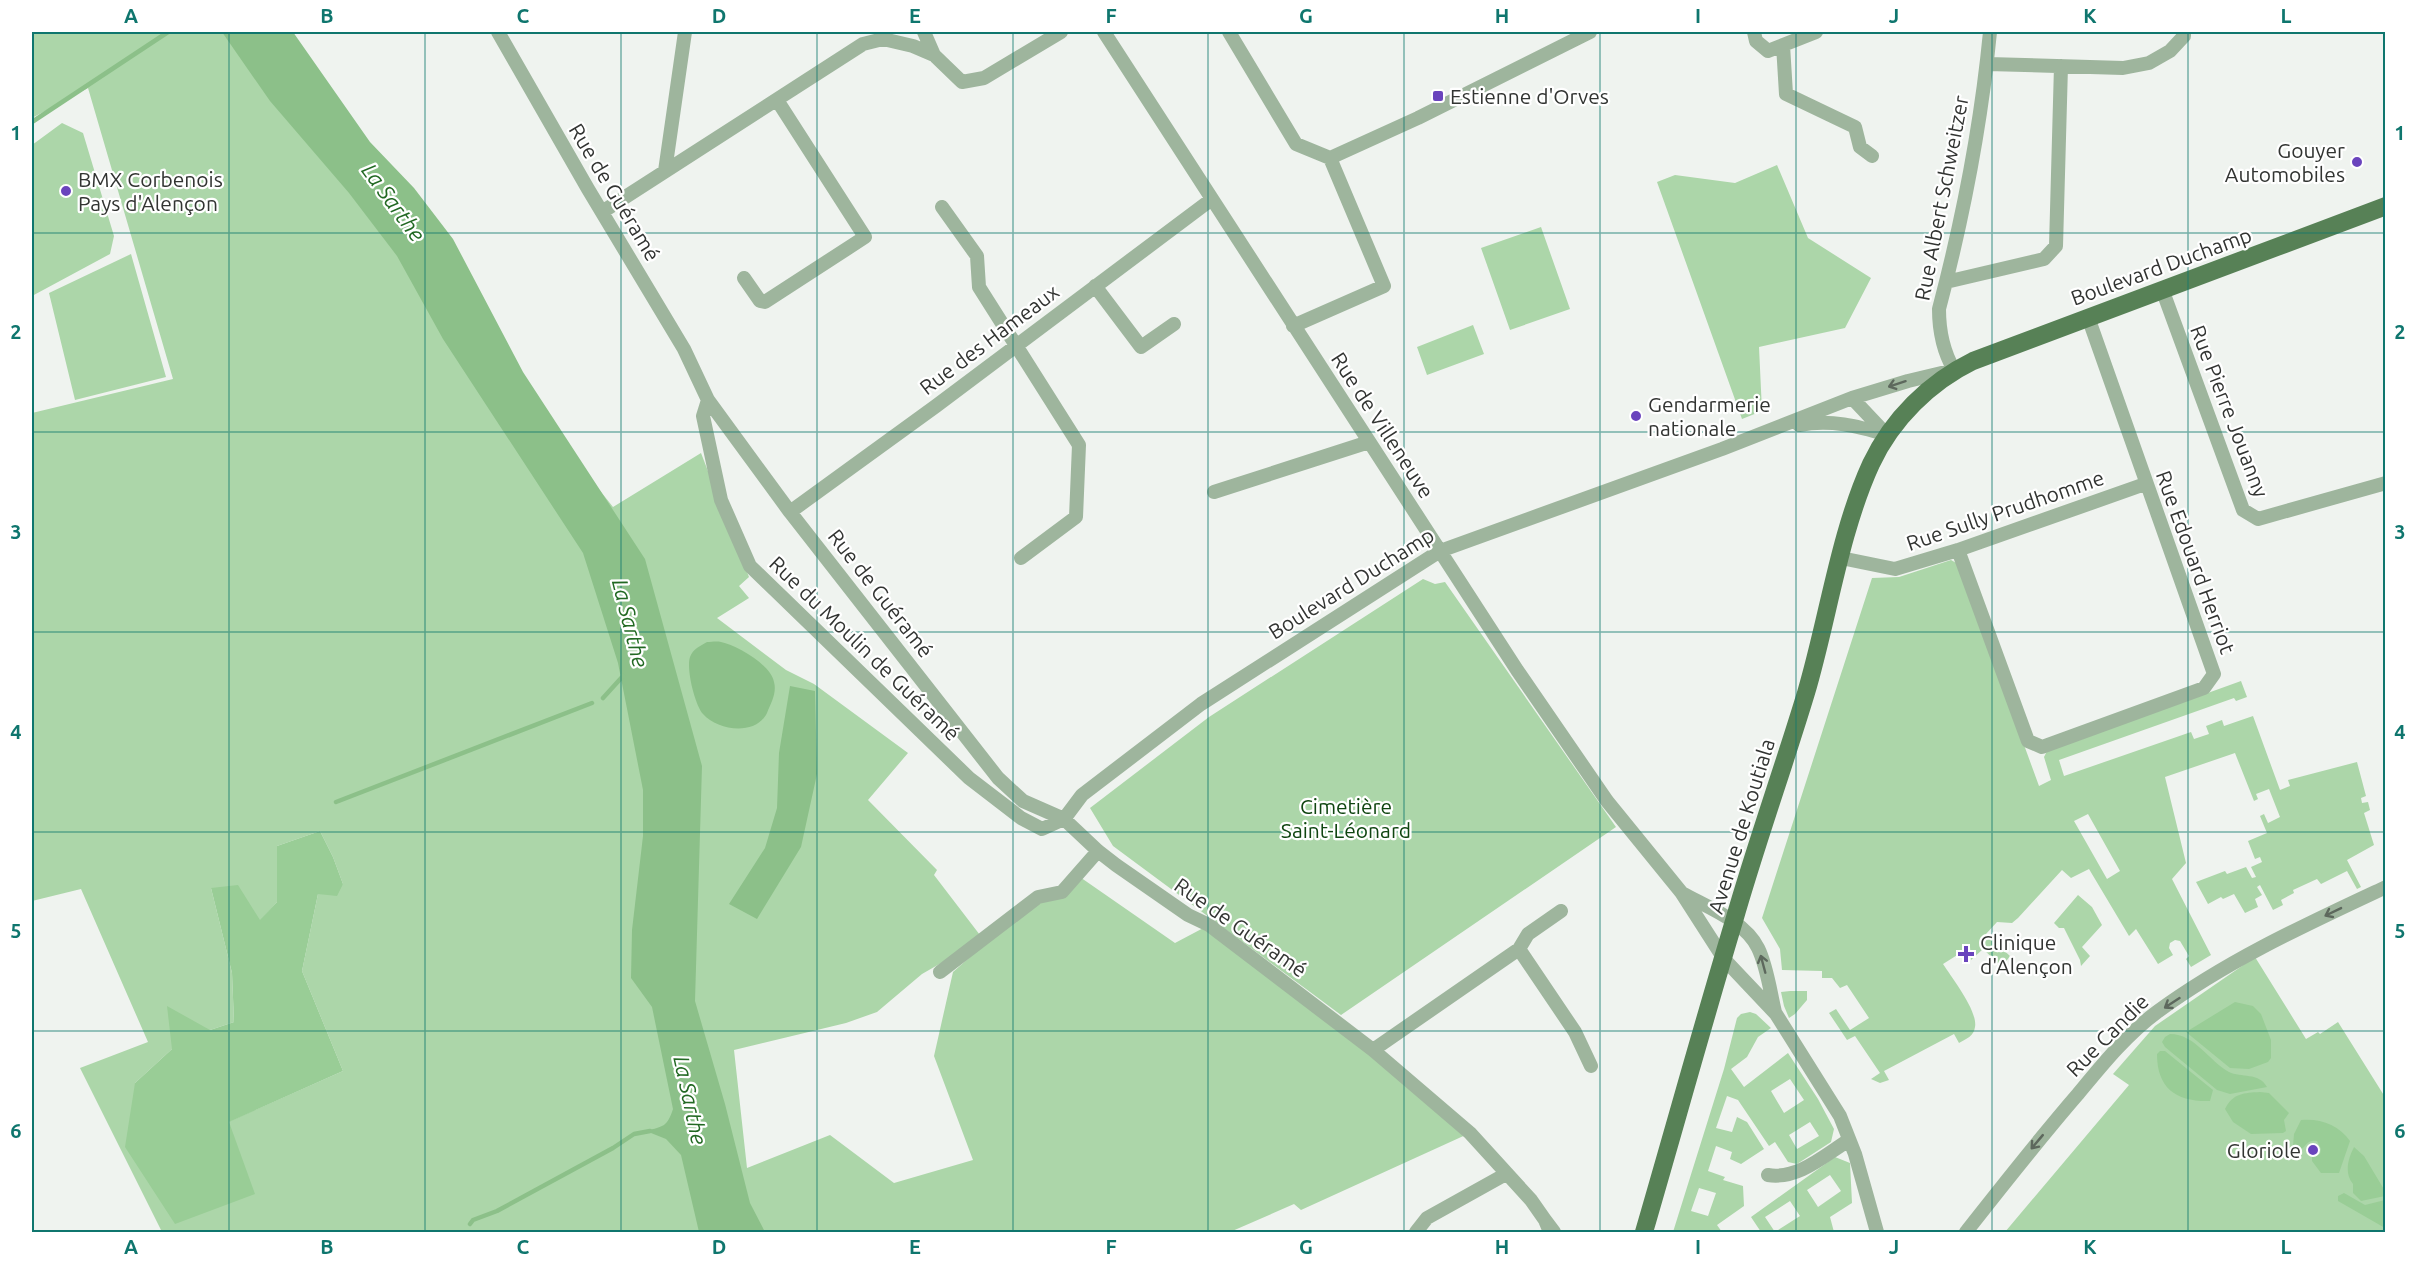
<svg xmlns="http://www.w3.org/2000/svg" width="2417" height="1264" font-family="Ubuntu,sans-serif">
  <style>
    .green { fill: #acd6a9; fill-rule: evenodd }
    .forest { fill: #99cd96 }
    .water { fill: #8cc089 }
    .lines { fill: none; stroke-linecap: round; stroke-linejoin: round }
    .stream { stroke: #8cc089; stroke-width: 4.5 }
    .street { stroke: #9eb59d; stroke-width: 14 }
    .primary { stroke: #578156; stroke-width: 18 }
    .oneway { stroke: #5d685d }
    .grid { fill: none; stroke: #0f766e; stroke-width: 1.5; stroke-opacity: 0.55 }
    .poi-dot { fill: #6a44bd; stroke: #fff; stroke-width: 2 }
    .labels { text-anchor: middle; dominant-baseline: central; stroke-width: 4.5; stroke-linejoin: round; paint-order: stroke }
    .poi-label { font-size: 21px; fill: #323432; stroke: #fff; text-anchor: start }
    .street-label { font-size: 21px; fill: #323432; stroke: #fff }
    .park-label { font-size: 21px; fill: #0f4510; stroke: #fff }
    .water-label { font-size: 22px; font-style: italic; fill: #226923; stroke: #fff }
    .neatline { fill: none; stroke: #0f766e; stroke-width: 2 }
    .grid-label { font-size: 20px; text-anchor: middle; font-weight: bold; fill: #0f766e }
  </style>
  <rect width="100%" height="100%" fill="#eff3ef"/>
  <path class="green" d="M32,32H236L613,507L701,453L749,577L739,586L749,598L717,618L786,670L814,684L908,753L868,800L937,870L934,875L983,939L922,974L877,1012L846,1023L734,1050L747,1168L830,1135L894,1183L973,1160L934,1056L953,972L1038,897L1062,892L1077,875L1175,943L1209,925L1470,1133L1301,1210L1294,1204L1230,1232H162L80,1068L148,1042L81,889L32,901V413L173,379L88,88L32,118ZM320,831L333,857L343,884L318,894L302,971L343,1071L228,1122L135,1083L172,1049L210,1030L234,1022L232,973L211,888L260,921L277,902V846Z
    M62,123L83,133L114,236L110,254L32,296V145Z
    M1777,165L1808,238L1871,278L1845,328L1759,347L1762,411L1742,419L1657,182L1675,175L1735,183Z
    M1541,227L1570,309L1510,330L1481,248Z
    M131,254L166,377L75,400L49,293Z
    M1473,325L1484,354L1427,375L1417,347Z
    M1951,560L1958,564L2039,786L2051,780L2044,757L2047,751L2241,681L2247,697L2236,701L2234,698L2059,760L2064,776L2191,732L2194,739L2209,734L2206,726L2222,720L2224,726L2253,716L2280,790L2290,786L2288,780L2357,762L2366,796L2361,798L2362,803L2368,802L2370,810L2364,813L2374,845L2347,860L2361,887L2357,889L2347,871L2321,884L2317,879L2293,890L2294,893L2281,900L2283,905L2273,910L2260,885L2257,887L2262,895L2255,899L2258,907L2245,913L2234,894L2223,899L2221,897L2208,904L2196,882L2225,871L2227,874L2246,867L2252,878L2256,877L2251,867L2262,862L2260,857L2255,859L2248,841L2267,833L2260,816L2264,814L2268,823L2280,817L2269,789L2256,794L2258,799L2254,801L2235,753L2165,777L2186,863L2172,879L2211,955L2191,967L2186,959L2189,956L2180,941L2175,940L2170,943L2169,948L2173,955L2158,964L2136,929L2129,936L2089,869L2071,878L2062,870L2018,918L2012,923L1997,922L1986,934L2010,956L2002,967L1983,949L1971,960L1970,947L1943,964C1952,978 1978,1011 1975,1027C1974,1036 1966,1039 1959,1043L1954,1034L1884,1071L1889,1080L1880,1083L1871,1079L1880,1073L1855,1036L1847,1040L1829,1013L1836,1009L1850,1030L1869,1018L1847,985L1840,988L1832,978H1822V971L1782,970L1780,949L1762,918L1872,578L1899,577ZM2088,814L2120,871L2107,879L2074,821Z
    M1423,579L1435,584L1445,582L1616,827L1341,1015L1113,846L1090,808L1209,717Z
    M2078,895L2092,907L2102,925L2082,947L2090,956L2081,966L2080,960L2064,928H2059L2054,923Z
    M2255,957L2306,1039L2318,1032L2320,1034L2338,1022L2385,1097V1232H2005L2129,1085L2113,1074L2155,1026Z
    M1790,991H1807V1000L1795,1014L1789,1018L1784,1006L1781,992Z
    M1750,1012L1756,1014L1771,1028L1758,1037L1747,1057L1731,1069L1744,1087L1788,1053L1818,1099L1834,1129L1831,1142L1797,1164L1788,1162L1775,1142L1769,1146L1738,1100L1727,1096L1716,1128L1732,1132L1737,1117L1747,1122L1764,1149L1741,1164L1730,1159L1732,1152L1716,1146L1708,1171L1725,1177L1723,1180L1743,1186L1744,1206L1717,1225L1722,1232H1673L1724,1069L1737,1018L1741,1014ZM1790,1079L1804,1100L1784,1113L1771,1091ZM1810,1122L1819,1136L1797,1149L1789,1135ZM1699,1188L1716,1193L1708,1216L1691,1211Z
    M1835,1157L1850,1163L1852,1203L1830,1217L1834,1232H1761L1751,1217ZM1830,1175L1841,1191L1818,1207L1807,1190ZM1790,1201L1800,1216L1775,1232L1765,1217Z"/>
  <path class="forest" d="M320,831L333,857L343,884L337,896L318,894L302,971L343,1071L229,1122L255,1194L175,1224L125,1147L135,1083L172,1049L167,1006L210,1030L234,1022L232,973L211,888L238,885L260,920L277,902V846Z
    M2235,1002L2253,1006L2261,1014L2271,1040V1058L2268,1062L2249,1069L2230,1068L2186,1032Z
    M2170,1034C2195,1034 2209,1061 2229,1072C2241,1078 2259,1072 2267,1087L2230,1094L2217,1090L2165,1047L2162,1042L2165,1037Z
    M2160,1051H2165L2213,1090L2210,1101C2177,1102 2157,1089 2157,1054Z
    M2260,1092L2269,1093L2289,1113L2284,1120L2286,1131L2283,1133L2251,1134L2233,1122L2225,1109C2233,1093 2244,1093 2260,1092Z
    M2301,1120C2320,1118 2339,1125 2350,1141L2339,1173H2321L2312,1161V1157L2320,1154L2321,1149L2317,1141C2307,1139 2307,1146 2300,1150L2293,1146L2294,1134Z
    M2354,1147L2364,1156L2385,1191V1196L2361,1201L2353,1193V1184C2344,1173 2348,1159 2354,1147Z
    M2344,1193L2365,1205L2385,1200V1228L2338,1201V1196Z"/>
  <path class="water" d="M222,32H293L370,142L414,188L453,239L523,372L645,559L702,766L695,1001L725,1104L750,1203L765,1232H699L681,1155L666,1139L646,1131C664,1126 667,1127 673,1109L652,1007L631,978L632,930L643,836V790L618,663L583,553L443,339L397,256L349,193L270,101Z
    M707,642C711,642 717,641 721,642C737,645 771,665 774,682C777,693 771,703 767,713C756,736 718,731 703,714C695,705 686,669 690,657C693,649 700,646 707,642Z
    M790,686L815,691L817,774L801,847L757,919L729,904L765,848L777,808L779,753Z"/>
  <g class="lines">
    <path class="stream" d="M32,122L168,32
      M603,698L623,676
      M336,802L592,703
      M470,1224L473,1220L497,1211L613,1148L634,1134L650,1131"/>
    <path class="street" d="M498,32L588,189L684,349L708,400L790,512L998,778L1023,801L1064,819L1098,851L1116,865L1188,915L1209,925L1373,1050L1470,1133L1531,1200L1545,1220
      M924,32L934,55
      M1104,32L1517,670L1607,801L1681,892L1724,959L1776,1014L1840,1116L1855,1154L1877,1232
      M1229,32L1296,144L1330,158L1384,286L1293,326
      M1754,32L1756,41L1768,51L1816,32
      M1783,45L1786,94L1855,127L1860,147L1872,156
      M1988,64L2123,68L2149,63L2170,51L2184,36V32
      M1330,158L1418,118L1590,32
      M665,171L685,32
      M942,207L977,256L979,287L1079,445L1076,517L1021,558
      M602,212L863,44L883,39L913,46L934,55L962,82L984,78L1061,32
      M744,278L760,301L765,302L865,237L777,100
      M1946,282L2044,259L2056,246L2061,66
      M1095,286L1141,347L1174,324
      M2162,289L2243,510L2258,519L2386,483
      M1852,398L1886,434
      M708,400L703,416L721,500L750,566L969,778L1021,818L1042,829L1064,819L1082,795L1201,704L1440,551L1722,449L1852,398L1908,381L1954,370C1943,351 1939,331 1939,309C1963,218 1981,125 1990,32
      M1799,425C1831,419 1857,426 1888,435
      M1214,492L1369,442
      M790,512L936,406L1212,199
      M1958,550L2028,741L2042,747L2204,688L2214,674L2088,317
      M1841,558L1895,569L1958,550L2145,484
      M1682,893C1707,907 1745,921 1758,948C1767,966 1770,991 1775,1012
      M1519,949L1575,1032L1591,1066
      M940,972L1038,897L1062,892L1098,851
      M1373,1050L1519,949L1528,934L1561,911
      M1768,1175C1798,1180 1825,1155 1849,1140
      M1416,1232L1427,1218L1506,1174
      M1550,1232L1545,1220L1554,1232
      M1966,1232C2003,1185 2039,1139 2078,1094C2102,1065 2127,1034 2157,1012C2228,960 2307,924 2386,887"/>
    <path class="primary" d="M1644,1232C1674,1129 1703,1024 1734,921C1756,844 1783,769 1806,693C1828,619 1839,534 1871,464C1892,419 1930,382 1973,361L2386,206"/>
  </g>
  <defs><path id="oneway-shaft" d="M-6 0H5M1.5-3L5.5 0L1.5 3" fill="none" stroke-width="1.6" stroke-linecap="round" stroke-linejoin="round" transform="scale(1.5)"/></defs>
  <g class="oneway">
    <use href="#oneway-shaft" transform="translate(1897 384) rotate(162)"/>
    <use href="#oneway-shaft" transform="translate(2333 912) rotate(154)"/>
    <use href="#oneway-shaft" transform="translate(1763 964) rotate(-105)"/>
    <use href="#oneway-shaft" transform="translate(2172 1003) rotate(147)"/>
    <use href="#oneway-shaft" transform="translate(2037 1142) rotate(130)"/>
  </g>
  <path class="grid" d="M229,32V1232M425,32V1232M621,32V1232M817,32V1232M1013,32V1232M1208,32V1232M1404,32V1232M1600,32V1232M1796,32V1232M1992,32V1232M2188,32V1232M32,233H2386M32,432H2386M32,632H2386M32,832H2386M32,1031H2386"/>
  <g class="poi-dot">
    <rect x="1432" y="90" width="12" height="12" rx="3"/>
    <circle cx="2357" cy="162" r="6"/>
    <circle cx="66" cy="191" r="6"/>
    <circle cx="1636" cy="416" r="6"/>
    <path d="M1963 945h6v6h6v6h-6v6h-6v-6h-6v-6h6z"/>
    <circle cx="2313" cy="1150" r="6"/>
  </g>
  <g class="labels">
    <g class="poi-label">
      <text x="1450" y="96">Estienne d'Orves</text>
      <text x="2345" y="150" text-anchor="end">Gouyer<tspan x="2345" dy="24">Automobiles</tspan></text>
      <text x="78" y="179">BMX Corbenois<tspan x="78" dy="24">Pays d'Alençon</tspan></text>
      <text x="1648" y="404">Gendarmerie<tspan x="1648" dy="24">nationale</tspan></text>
      <text x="1980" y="942">Clinique<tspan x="1980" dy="24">d'Alençon</tspan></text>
      <text x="2301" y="1150" text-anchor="end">Gloriole</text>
    </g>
    <g class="street-label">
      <text transform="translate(615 192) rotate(59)">Rue de Guéramé</text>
      <text transform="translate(1941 198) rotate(-79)">Rue Albert Schweitzer</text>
      <text transform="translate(2161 266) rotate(-20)">Boulevard Duchamp</text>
      <text transform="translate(989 339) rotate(-37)">Rue des Hameaux</text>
      <text transform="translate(2230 411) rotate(69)">Rue Pierre Jouanny</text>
      <text transform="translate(1383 425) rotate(57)">Rue de Villeneuve</text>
      <text transform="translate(2005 510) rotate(-19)">Rue Sully Prudhomme</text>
      <text transform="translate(2196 562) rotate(70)">Rue Edouard Herriot</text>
      <text transform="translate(1351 583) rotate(-32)">Boulevard Duchamp</text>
      <text transform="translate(881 593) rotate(52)">Rue de Guéramé</text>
      <text transform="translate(865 648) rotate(44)">Rue du Moulin de Guéramé</text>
      <text transform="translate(1741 826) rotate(-73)">Avenue de Koutiala</text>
      <text transform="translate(1241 927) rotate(35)">Rue de Guéramé</text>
      <text transform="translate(2107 1035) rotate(-45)">Rue Candie</text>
    </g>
    <g class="park-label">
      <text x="1346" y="806">Cimetière<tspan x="1346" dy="24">Saint-Léonard</tspan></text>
    </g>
    <g class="water-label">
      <text transform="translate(394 202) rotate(54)">La Sarthe</text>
      <text transform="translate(631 623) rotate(76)">La Sarthe</text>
      <text transform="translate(691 1100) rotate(78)">La Sarthe</text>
    </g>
  </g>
  <rect width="2417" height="1264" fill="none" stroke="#ffffff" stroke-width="66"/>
  <rect x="33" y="33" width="2351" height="1198" class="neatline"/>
  <g class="grid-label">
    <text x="131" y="23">A</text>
    <text x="327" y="23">B</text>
    <text x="523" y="23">C</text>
    <text x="719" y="23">D</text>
    <text x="915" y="23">E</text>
    <text x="1111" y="23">F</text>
    <text x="1306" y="23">G</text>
    <text x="1502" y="23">H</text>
    <text x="1698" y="23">I</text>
    <text x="1894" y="23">J</text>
    <text x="2090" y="23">K</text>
    <text x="2286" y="23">L</text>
    <text x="16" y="140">1</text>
    <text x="2400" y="140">1</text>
    <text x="16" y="339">2</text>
    <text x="2400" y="339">2</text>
    <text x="16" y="539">3</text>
    <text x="2400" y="539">3</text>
    <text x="16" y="739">4</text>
    <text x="2400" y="739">4</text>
    <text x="16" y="938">5</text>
    <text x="2400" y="938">5</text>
    <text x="16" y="1138">6</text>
    <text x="2400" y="1138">6</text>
    <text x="131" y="1254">A</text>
    <text x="327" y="1254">B</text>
    <text x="523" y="1254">C</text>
    <text x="719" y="1254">D</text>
    <text x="915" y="1254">E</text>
    <text x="1111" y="1254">F</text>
    <text x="1306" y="1254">G</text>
    <text x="1502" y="1254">H</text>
    <text x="1698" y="1254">I</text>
    <text x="1894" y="1254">J</text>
    <text x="2090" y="1254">K</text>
    <text x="2286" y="1254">L</text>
  </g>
</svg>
